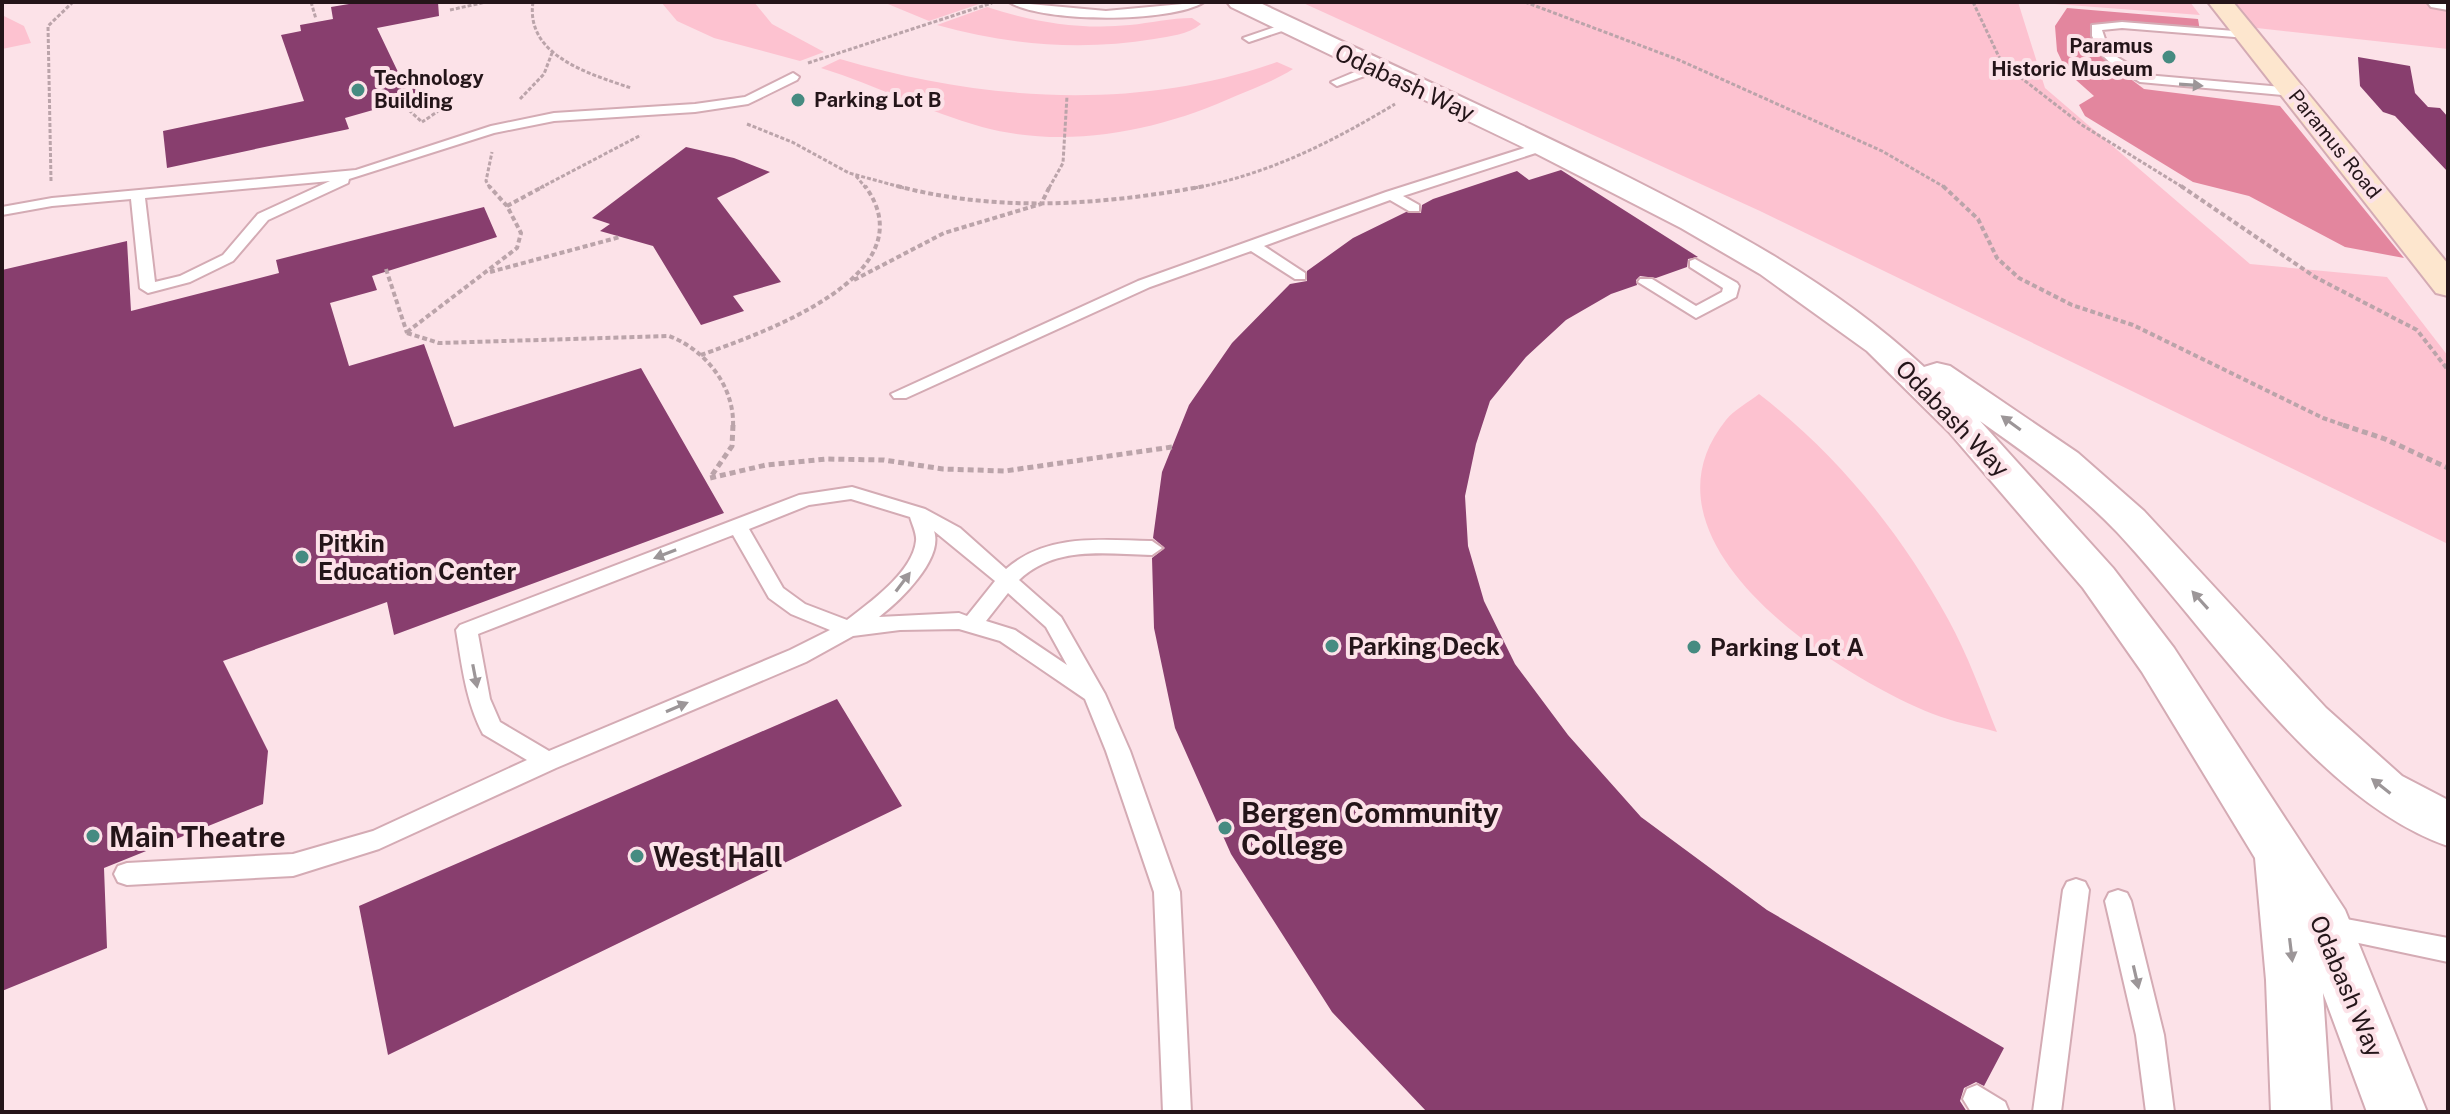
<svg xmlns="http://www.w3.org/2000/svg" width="2450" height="1114" font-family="'Public Sans',sans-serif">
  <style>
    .green { fill: #fdc2d0 }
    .forest { fill: #e3869e }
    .building { fill: #883e6e }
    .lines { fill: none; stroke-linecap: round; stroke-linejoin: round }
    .service-casing { stroke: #d4abb4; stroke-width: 4 }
    .minor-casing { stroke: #d4abb4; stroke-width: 4 }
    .secondary-casing { stroke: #d4abb4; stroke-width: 4 }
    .path-far2 { stroke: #bba4aa; stroke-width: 3; stroke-dasharray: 4 2; stroke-linecap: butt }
    .path-far1 { stroke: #bba4aa; stroke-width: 4; stroke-dasharray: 5 3; stroke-linecap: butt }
    .path { stroke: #bba4aa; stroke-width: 5; stroke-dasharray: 6 4; stroke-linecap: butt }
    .service { fill: #fff; fill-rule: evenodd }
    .minor { fill: #fff; fill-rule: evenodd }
    .secondary { fill: #fde6ce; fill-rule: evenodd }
    .oneway { fill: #9c9698 }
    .poi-dot { fill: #468b81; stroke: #fce2e8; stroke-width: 3 }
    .labels { text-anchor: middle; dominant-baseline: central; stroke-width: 8; stroke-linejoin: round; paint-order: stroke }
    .far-poi-label { font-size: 20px; font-weight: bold; fill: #241519; stroke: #fce2e8; text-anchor: start }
    .far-street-label { font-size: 20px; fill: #241519; stroke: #fce2e8 }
    .street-label { font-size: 24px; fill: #241519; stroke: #fce2e8 }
    .poi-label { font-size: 24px; font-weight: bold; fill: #241519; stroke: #fce2e8; text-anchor: start }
    .near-poi-label { font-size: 28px; font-weight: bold; fill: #241519; stroke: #fce2e8; text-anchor: start }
  </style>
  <rect width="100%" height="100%" fill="#fce2e8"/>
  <path class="green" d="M661,2H754L772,24L824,52L800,61L714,38L677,21Z
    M883,2H980L982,3L929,21Z
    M1301,2H2018L2045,88L2250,264L2387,277L2448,356V544L1760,211Z
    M2030,2H2190L2200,15Z
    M2220,2H2448V49L2239,26Z
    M987,7C1033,22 1081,30 1130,25C1150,23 1171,18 1192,18L1201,24C1188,35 1170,36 1154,39C1081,51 1008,45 937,25Z
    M2,15L24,26L31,43L2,49Z
    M840,59C983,101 1135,112 1277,62L1293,69C1276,80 1257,87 1238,95C1159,131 1068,150 982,127C927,112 876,85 821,68Z
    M1759,394C1837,454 1901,533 1948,619C1968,655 1982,695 1997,732C1976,726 1953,722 1933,714C1838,676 1627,543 1726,420C1734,410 1749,402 1759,394Z"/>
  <path class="forest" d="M2067,8L2198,19L2200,31L2101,28L2128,77L2144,89L2280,106L2404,258L2345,247L2249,196L2193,182L2085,116L2079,105L2094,96L2067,72L2057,51L2055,26Z"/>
  <path class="building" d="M361,2H438L439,16L377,28L398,72L422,96L345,118L349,129L167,168L163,131L304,101L281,35L301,31L300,25L333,19L331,7Z
    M2358,57L2410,66L2415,93L2428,107L2440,108L2448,117V172L2395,116L2383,112L2360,86Z
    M686,147L734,158L770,172L717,198L781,282L733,296L744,311L701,325L653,246L600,231L610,224L592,218Z
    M1561,170L1698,257L1688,259L1687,267L1656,278L1640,276L1636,280L1637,285L1611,294L1566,320L1526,357L1490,401L1476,444L1465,496L1468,546L1484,601L1515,664L1568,735L1641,817L1767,910L2004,1048L1984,1086L1976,1082L1964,1088L1960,1101L1967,1112H1427L1332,1012L1231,854L1175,728L1154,628L1152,558L1165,548L1153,538L1162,472L1189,405L1232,343L1290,284L1307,281V271L1353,238L1406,212L1421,213L1422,205L1433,199L1517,171L1529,180Z
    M484,207L497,237L372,276L377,290L330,303L349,366L424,344L454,427L641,368L724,513L394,635L387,602L223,661L268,751L263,804L104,868L107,948L2,991V270L127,241L131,311L279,273L276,260Z
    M837,699L902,806L388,1055L359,906Z"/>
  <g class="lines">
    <g class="service-casing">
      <path id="service" d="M1009,2L1106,11L1204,2C1171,23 1042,23 1009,2Z
        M2122,22L2247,32L2253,35L2247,38L2122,28L2102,30L2107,45L2117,57L2146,75L2293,88L2299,92L2293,96L2140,82L2116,68L2102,55L2092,36V25Z
        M1287,23L1293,26L1291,28L1249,42L1243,38Z
        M1374,64L1380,68L1378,71L1337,86L1331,82Z
        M793,73L799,77L797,80L748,104L695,112L554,121L494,133L349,179L348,183L268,220L233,261L190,282L148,293L140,288L131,199L52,206L2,215V207L52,198L356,170L491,126L554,113L695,104L745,97ZM330,181L258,214L223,255L180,276L155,282L145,198Z
        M1543,142L1548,143V149L1403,196L1419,205V211H1409L1390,200L1264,246L1305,273V279H1295L1251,251L1150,287L906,398H894L891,394L1138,281L1386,192Z
        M1695,259L1737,283L1739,286L1736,297L1696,318L1638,282L1640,279H1652L1696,306L1722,292L1723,288L1690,267V261Z
        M852,487L925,509L960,528L1006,569C1047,533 1102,540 1152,541L1162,548L1152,555C1106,554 1056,545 1019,580L1061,617L1105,694L1130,751L1180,892L1191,1112H1163L1154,892L1106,751L1085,699L1000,641L959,629L900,630L853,636L806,662L556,768L379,849L293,876L127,885L118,882L114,874L118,866L127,863L293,854L373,831L527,760L483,734C466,702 462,666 456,630L460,625L799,495ZM851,499L910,517C912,524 917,534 916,541C913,572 869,603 847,620L805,604L783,588L749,529L809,505ZM934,531L995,581L967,616L959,613L879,617C899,602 944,559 934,531ZM733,535L769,598L791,614L830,630L790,650L549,751L500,722L490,699L478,634ZM1008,593L1046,627L1067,665L1015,630L986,621Z
        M2076,879L2085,882L2089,890L2061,1112H2033L2063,890L2067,882Z
        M2118,890L2127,893L2131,901L2164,1035L2174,1112H2146L2136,1035L2105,901L2109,893Z
        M2330,916L2448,938V962L2321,935L2317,927L2321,919Z
        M1977,1085L2005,1102L2009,1112H1971L1963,1099L1967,1089Z"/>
    </g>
    <g class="minor-casing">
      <path id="minor" d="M1227,2H1258C1375,57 1492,110 1608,167C1720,223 1832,281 1924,367L1937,363L1950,366L2078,453L2144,511L2326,708L2402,776L2448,800V846C2317,801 2210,631 2117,532C2076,489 2028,455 1980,421L2113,568L2174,648L2345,910L2427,1112H2367L2323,993L2331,1112H2271L2266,980L2255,858L2142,672L2083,588L1949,432L1867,351L1760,274L1681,228L1533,152L1231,7Z
        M2427,2H2448V10L2431,7Z"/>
    </g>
    <g class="secondary-casing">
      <path id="secondary" d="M2208,2H2233L2448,264V296L2436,293Z"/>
    </g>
    <path class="path-far2" d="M311,2L316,19
      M533,2C525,56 590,74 631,88
      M1525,2L1679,60L1882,151L1946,188
      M1973,2L1999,57L2011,70L2082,125L2184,188
      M450,10L486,2
      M808,63L992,3
      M520,99L544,74L552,53
      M400,102L422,122
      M402,104L442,97L455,100L422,122
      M747,124L792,142L849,173L904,188
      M856,176L866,188
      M51,181L48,26L73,2
      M490,188L486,181L492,152
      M540,188L641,135
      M1049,188L1063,163L1067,96
      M1194,188C1267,175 1332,142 1395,104"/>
    <path class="path-far1" d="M897,186C999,213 1102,205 1205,186
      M1943,186L1978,219L1997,258L2019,278L2072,305L2133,325L2323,418L2349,427
      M2181,186L2315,277L2417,330L2448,370
      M507,206L544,186
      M386,269L407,333
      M490,272L620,237
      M854,280L944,233L1041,204L1050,186
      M407,332L517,248L521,233L507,206L489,186
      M407,333L439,343L669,336C706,350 735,387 733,427
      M701,355C759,334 931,276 865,186"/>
    <path class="path" d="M733,425L732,446L710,478L766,465L827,459L884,460L943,469L1005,471L1172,447
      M2343,425L2385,439L2448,468"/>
    <use href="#service" class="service"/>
    <use href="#minor" class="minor"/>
    <use href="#secondary" class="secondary"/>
  </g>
  <defs><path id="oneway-solid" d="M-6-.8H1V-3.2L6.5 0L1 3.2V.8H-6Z" transform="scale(2)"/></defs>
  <g class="oneway">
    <use href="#oneway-solid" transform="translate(2191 85) rotate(4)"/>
    <use href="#oneway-solid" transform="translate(2011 423) rotate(-144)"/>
    <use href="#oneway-solid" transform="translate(665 554) rotate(159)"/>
    <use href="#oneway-solid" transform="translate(903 582) rotate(-53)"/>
    <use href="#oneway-solid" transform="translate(2200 600) rotate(-132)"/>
    <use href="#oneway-solid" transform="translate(475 676) rotate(79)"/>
    <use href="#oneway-solid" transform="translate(677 707) rotate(-23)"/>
    <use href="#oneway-solid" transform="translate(2381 786) rotate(-142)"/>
    <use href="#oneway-solid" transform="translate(2291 950) rotate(83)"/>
    <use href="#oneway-solid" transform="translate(2136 977) rotate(77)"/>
  </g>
  <g class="poi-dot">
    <circle cx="2169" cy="57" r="8"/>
    <circle cx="358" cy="90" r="8"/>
    <circle cx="798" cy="100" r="8"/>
    <circle cx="302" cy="557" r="8"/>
    <circle cx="1332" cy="646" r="8"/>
    <circle cx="1694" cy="647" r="8"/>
    <circle cx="1225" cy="828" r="8"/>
    <circle cx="93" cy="836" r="8"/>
    <circle cx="637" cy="856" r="8"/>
  </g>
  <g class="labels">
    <g class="far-poi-label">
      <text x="2153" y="46" text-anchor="end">Paramus<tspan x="2153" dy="23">Historic Museum</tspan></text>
      <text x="374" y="78">Technology<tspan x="374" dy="23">Building</tspan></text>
      <text x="814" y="100">Parking Lot B</text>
    </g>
    <g class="far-street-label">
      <text transform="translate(2335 144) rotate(51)">Paramus Road</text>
    </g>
    <g class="street-label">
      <text transform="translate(1405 82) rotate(25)">Odabash Way</text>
      <text transform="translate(1953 418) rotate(46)">Odabash Way</text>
      <text transform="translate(2347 986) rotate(67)">Odabash Way</text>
    </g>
    <g class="poi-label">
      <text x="318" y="543">Pitkin<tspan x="318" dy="28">Education Center</tspan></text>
      <text x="1348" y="646">Parking Deck</text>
      <text x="1710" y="647">Parking Lot A</text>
    </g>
    <g class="near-poi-label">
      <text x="1241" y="812">Bergen Community<tspan x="1241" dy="32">College</tspan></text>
      <text x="109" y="836">Main Theatre</text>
      <text x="653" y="856">West Hall</text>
    </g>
  </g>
  <rect width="2450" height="1114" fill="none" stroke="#241519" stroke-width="8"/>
</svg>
